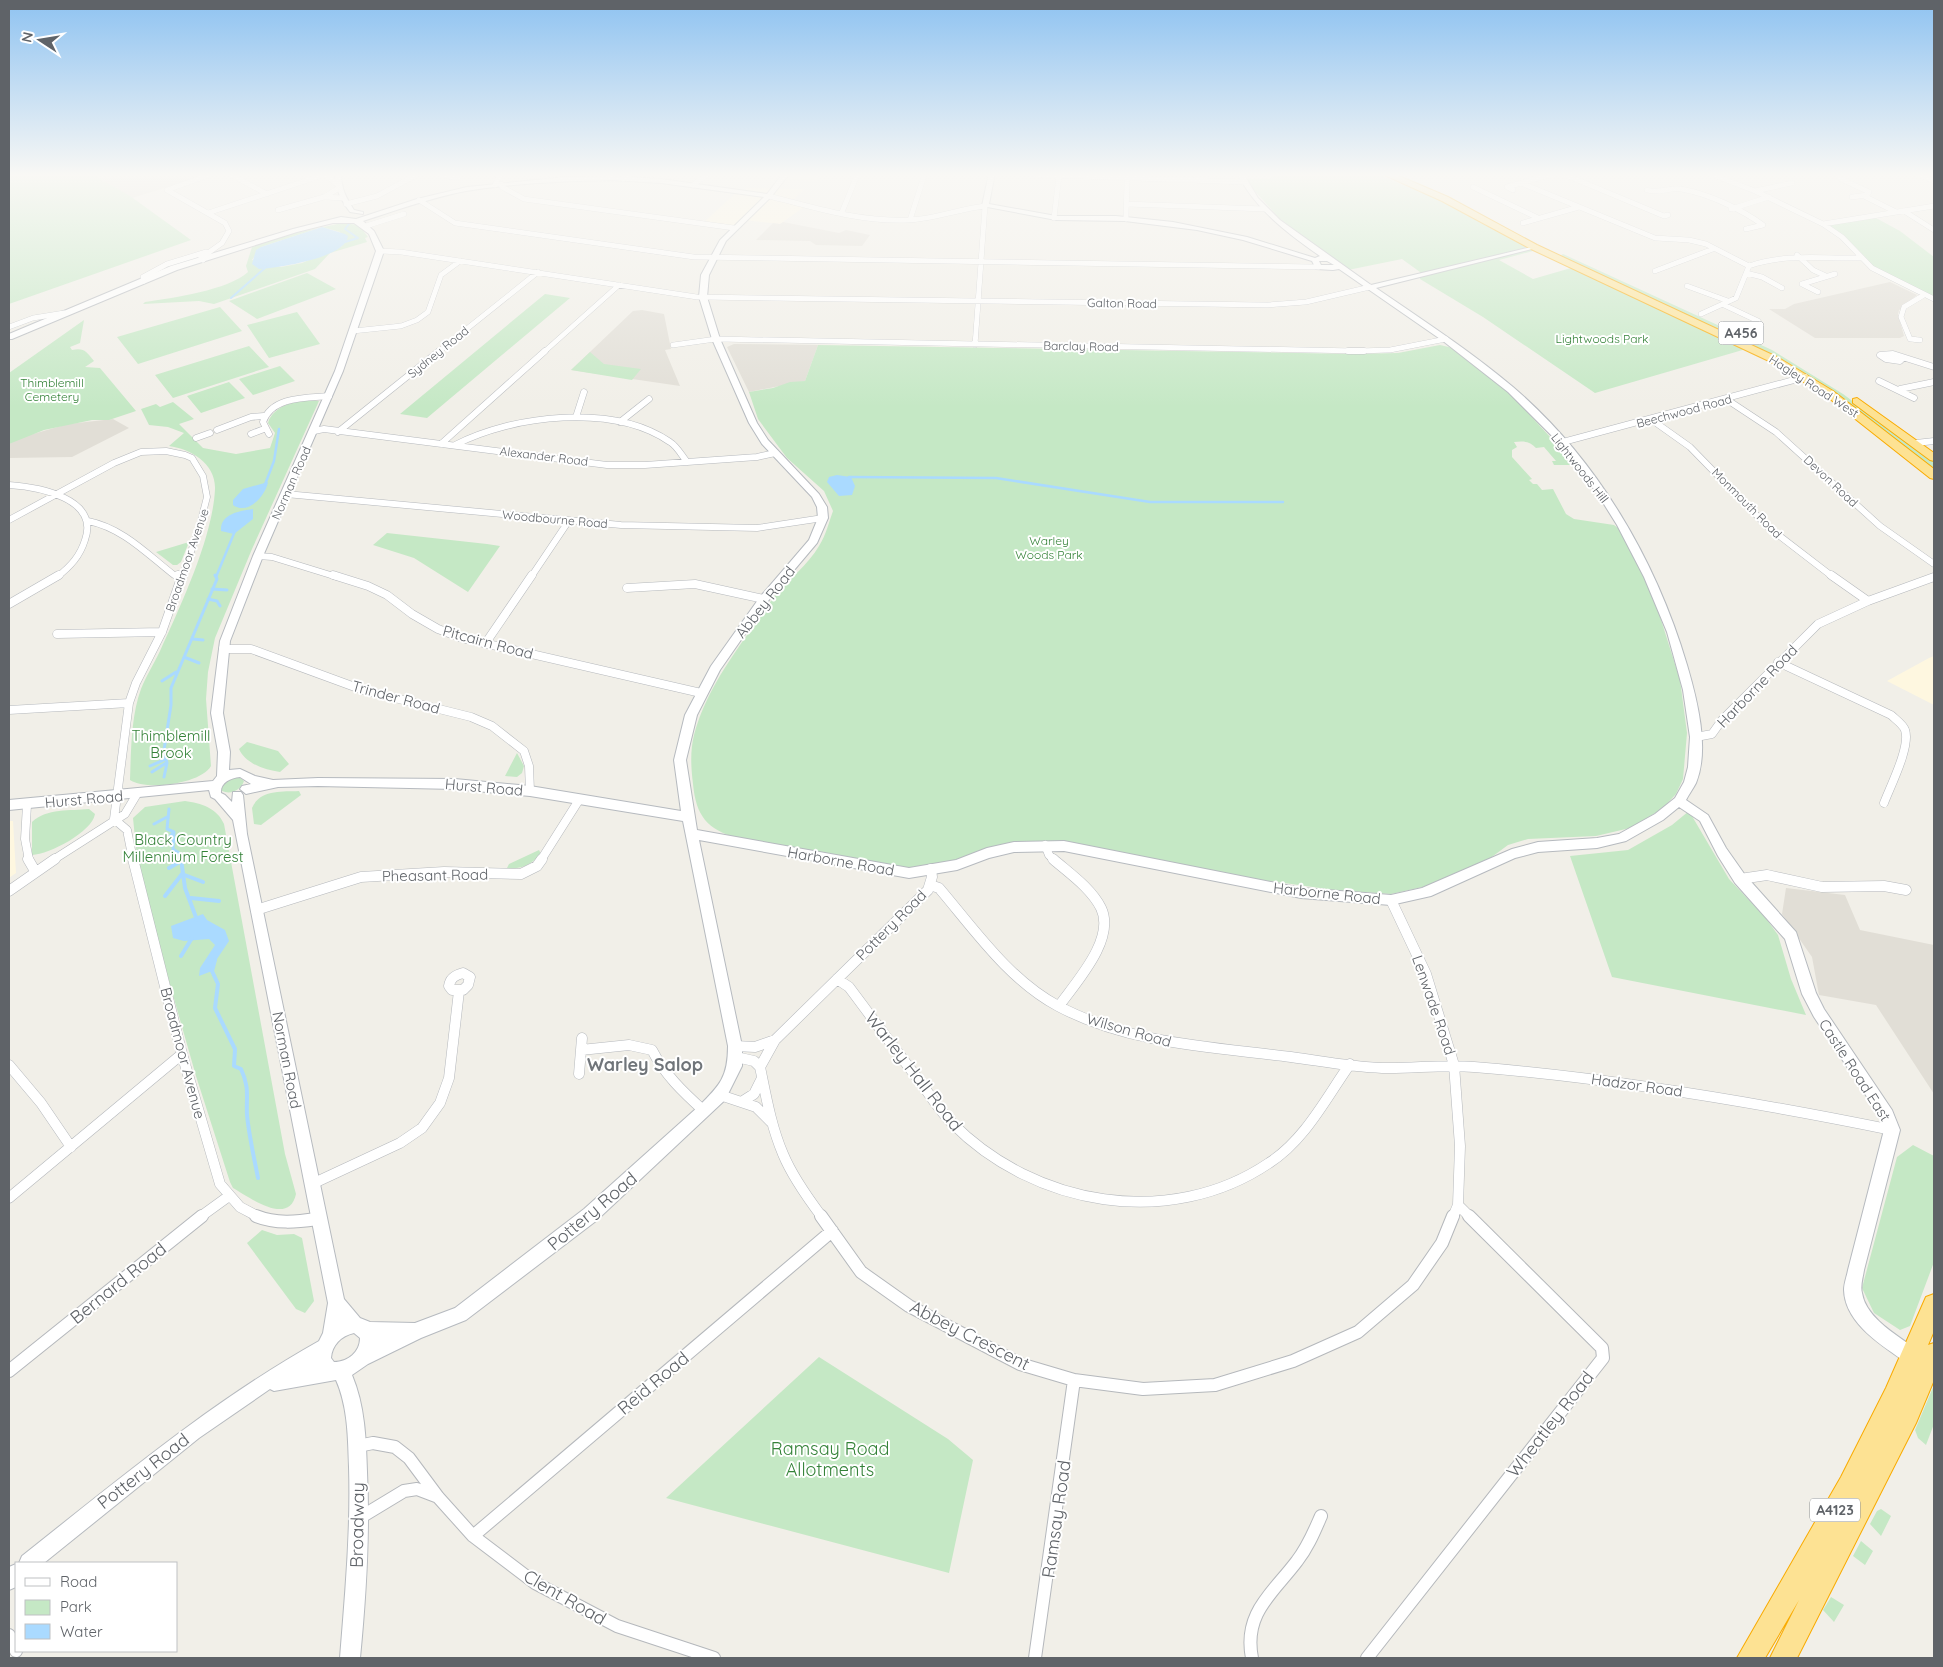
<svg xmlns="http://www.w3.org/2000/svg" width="1943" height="1667" font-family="Quicksand,sans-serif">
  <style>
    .commercial { fill: #fef7e0 }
    .education { fill: #e1ded6 }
    .green { fill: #c5e8c5; fill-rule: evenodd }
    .water { fill: #aadaff }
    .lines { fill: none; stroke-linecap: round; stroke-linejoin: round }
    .stream-far3 { stroke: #aadaff; stroke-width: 2 }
    .stream-far2 { stroke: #aadaff; stroke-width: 2.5 }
    .stream-far1 { stroke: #aadaff; stroke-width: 3 }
    .stream { stroke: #aadaff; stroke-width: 4 }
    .street-far4-casing { stroke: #b5b8bc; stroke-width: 5.5 }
    .street-far3-casing { stroke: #b5b8bc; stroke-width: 7 }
    .street-far2-casing { stroke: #b5b8bc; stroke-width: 9 }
    .street-far1-casing { stroke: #b5b8bc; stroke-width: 11 }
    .street-casing { stroke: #b5b8bc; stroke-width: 14 }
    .secondary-casing { stroke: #b6babf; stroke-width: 2 }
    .highway-casing { stroke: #f9ab00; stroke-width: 2 }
    .street-far4 { stroke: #fff; stroke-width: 5 }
    .street-far3 { stroke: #fff; stroke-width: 6 }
    .street-far2 { stroke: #fff; stroke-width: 8 }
    .street-far1 { stroke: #fff; stroke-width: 10 }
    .street { stroke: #fff; stroke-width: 12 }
    .secondary { fill: #fff; fill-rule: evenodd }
    .highway { fill: #fde293; fill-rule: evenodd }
    .labels { text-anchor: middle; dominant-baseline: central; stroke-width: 4; stroke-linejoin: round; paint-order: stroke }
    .far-street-label { font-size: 12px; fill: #5f6368; stroke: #fff }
    .far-park-label { font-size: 12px; fill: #348238; stroke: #fff }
    .shield { fill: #fff; stroke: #8f9295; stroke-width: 1 }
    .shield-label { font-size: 14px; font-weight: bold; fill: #5f6368 }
    .street-label { font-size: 15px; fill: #5f6368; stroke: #fff }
    .park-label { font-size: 15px; fill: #348238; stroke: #fff }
    .quarter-label { font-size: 18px; font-weight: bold; fill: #70757a; stroke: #fff }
    .near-street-label { font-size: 18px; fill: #5f6368; stroke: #fff }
    .near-park-label { font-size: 18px; fill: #348238; stroke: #fff }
  </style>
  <rect width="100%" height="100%" fill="#f1efe8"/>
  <path class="commercial" d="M782,173H797L820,174L817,181L782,180L786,174Z
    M747,188L804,189L792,201L807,205L780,224L744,220L734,228L702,224L737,192L741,193Z
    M1934,656V705L1887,681L1929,658Z
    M9,821H13L16,873L9,878Z"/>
  <path class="education" d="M90,173H214L132,198Z
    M783,222L839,233L846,230L870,235L862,246L816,245L810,241L756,240L773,223L780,224Z
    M1890,282L1917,295L1899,310L1898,314L1904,336L1900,338H1815L1769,309H1785L1794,304Z
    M642,310L664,314L671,349L665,350L680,386L571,370L633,311Z
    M734,344L818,345L805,381L749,392L727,347Z
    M113,419L129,428L72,457L9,458V444L19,438L68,424Z
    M1786,888L1845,895L1860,930L1934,945V1094L1876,1005L1819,995L1812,957L1782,914Z"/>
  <path class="green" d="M9,173H90L130,196L191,240L9,304Z
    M1271,173H1373L1431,196L1533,251L1499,260L1533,279L1571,268L1746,349L1595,393L1483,317L1420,279V272L1402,259L1348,270L1280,219L1244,179H1270Z
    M1876,218L1900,231L1934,257V297L1875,268L1846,238L1828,225Z
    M342,223L359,225L368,237L365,238L367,242L330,253L315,269L214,304L199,301L143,304L145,302C172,298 229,290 248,272L246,266L252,247L291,234ZM322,227L340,232L342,246L302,263L281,267L252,260L261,247Z
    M1563,254L1772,350L1843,394L1934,462V473L1912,454L1806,376L1560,256Z
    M307,273L336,289L257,319L229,301Z
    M545,294L570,298L427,418L400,414Z
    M220,307L242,331L138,364L117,337Z
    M297,312L320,344L269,358L247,325Z
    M84,320L80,343L70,347L72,350C84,347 87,352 94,361L85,367L100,368L136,411L109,420H92L44,430L9,444V373Z
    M818,345L1354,354L1398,353L1440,345L1453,348L1504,387L1576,465H1554L1552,461H1556L1544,447L1536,448C1530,441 1523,441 1514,442L1517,447L1512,450V457L1532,479L1529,480L1533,484H1537L1542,490L1553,489L1566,514L1574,519L1614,525L1622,531L1636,556L1657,607L1680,680L1687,733L1683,779L1676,794L1662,809L1630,828L1596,836L1528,839L1508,845L1485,862L1436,884L1391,894L1334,890L1262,880L1055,841L1011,844L945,863L904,868L737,838C707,829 696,816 693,784C691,768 690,751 694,735C704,697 727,663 750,631C758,620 765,608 774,597C788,580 808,565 819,546C826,535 829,522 833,511L824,491L787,458L758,419L749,392L773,388L790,382L805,381Z
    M249,346L269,367L173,398L155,375Z
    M590,352L604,364L641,369L632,380L571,370Z
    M280,366L295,381L253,395L239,379Z
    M229,382L245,398L201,413L187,396Z
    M319,401L252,549L215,638L208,672L206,699L211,766C201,784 146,791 130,780C131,751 131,716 141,689C146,676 154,664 160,651C180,607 213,537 215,489C216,464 191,449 169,446L184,433L168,427L149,425L141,409L156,404L160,407L173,402L194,419L179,424L203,448L236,454L270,448L275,433L268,423C273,404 303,398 319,401Z
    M387,533L487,544L500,546L468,592L414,558L373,545Z
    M189,542L181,562L177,565H173L156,552Z
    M247,742L278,751L289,764L280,772C265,770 246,764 239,749Z
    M517,753L524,766L522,773L517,777L505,776Z
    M239,777L244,781C241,790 231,795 222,791L220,788L226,779Z
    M299,791L301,795L261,825L254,824L252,808C260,789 282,792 299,791Z
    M185,801C201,803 217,808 224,824L285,1154L296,1194C289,1227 249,1197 233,1188L230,1182L196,1076L147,904L136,848L133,818L145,807Z
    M89,809L95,814C92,832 50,854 32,855V822C47,808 70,811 89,809Z
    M1689,811L1729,879L1765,917L1778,935L1791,979L1806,1015L1612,977L1570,856L1628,850L1672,825Z
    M539,850L541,854C531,864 522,870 507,868L509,864Z
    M1913,1145L1934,1156V1262L1910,1326L1900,1330L1874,1313L1862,1288L1897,1157Z
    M262,1230L277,1235L294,1234L302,1238L314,1301L305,1313L296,1309L247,1243Z
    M819,1357L948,1439L973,1460L949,1573L666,1498Z
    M1934,1385V1424L1926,1445L1918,1438L1915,1430Z
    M1881,1509L1891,1516L1881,1536L1870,1524L1877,1511Z
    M1861,1541L1873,1551L1865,1565L1853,1556Z
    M1831,1597L1844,1605L1834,1622L1823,1610Z"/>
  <path class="water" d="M322,227L345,234L348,236C346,258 277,268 259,269L252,264L256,250L261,247Z
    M837,475L851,477L855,486L852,495L839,496L827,482L829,477Z
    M268,482C266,495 248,516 233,505V500L243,489Z
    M253,509V519L234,534L221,531C220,514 239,511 253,509Z
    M203,914L207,920L225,930L229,941L213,965L212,971L199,976L200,968L215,945L209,939L184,941L173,938L171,926Z"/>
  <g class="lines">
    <path class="stream-far3" d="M345,242L358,238L345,229L349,224
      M231,298L266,267"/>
    <path class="stream-far2" d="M849,477L996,478L1150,502H1283
      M264,487L274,461L279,429
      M216,577L235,531"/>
    <path class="stream-far1" d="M212,589L227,590
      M208,599L217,601L220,606
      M193,639L203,640
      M184,657L199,663
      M162,681L176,672
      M150,766L166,759
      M152,772L166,763
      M164,777L167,763L164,750L171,705V688L217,579L215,575
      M169,809L167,829L174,832L173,849L179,853L182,860
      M154,824L167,817
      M162,846L173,833"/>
    <path class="stream" d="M181,859L185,888L197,920
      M169,868L181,861
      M165,896L182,874L203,882
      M191,898L219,901
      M181,956L192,938
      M215,960L212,971L218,984L215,1008L235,1049L234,1066L241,1069C250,1088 246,1097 247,1115C249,1136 254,1157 258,1178"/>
    <g class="street-far4-casing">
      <path id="street-far4" d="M228,173L267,194
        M323,173L338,185
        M444,173L442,175L458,178
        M999,173L1243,182
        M1561,173L1664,216L1668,215
        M1708,173L1755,191L1823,224L1842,237L1872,268L1934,299
        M1915,173L1934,181
        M1839,178L1869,192L1867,195L1852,197
        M623,179L631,173
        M1521,183L1655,238L1689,240L1706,244L1749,266
        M501,184L502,187L524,199L734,228
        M495,185L501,173
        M693,185L709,173
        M1473,187L1538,218
        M339,188L324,197L343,198
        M1513,190L1507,187L1557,173
        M1647,190C1659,194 1670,187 1681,189C1709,194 1741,209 1763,225L1746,229
        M1755,191L1792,183
        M769,196C815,208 861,222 909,220C935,219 959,209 985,206L975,345
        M1864,196L1896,212
        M419,200L455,223L694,257L1319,267
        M346,204L377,196L420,173
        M1126,204L1265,209
        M1731,209L1769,197
        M278,210L324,197
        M1904,211L1934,230
        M842,212L858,173
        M208,213L329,173
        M1054,218L1059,176
        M1126,219L1127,178
        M910,220L925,173
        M1523,223L1579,207
        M1823,224L1934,206
        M366,226L404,214
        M380,251L401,252L697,297L1268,305L1306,302L1370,287
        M1797,255L1813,270L1826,276
        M203,260L201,258L222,243L229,231L225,223L167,190L215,173
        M1655,271L1713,249
        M1746,273L1762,277L1782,288
        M144,281L143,277L167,264L206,252
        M1802,284L1835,274
        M1802,284L1818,292
        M1687,286L1728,301
        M1724,305L1758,321L1761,325L1751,329
        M1701,314L1736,298L1749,266C1786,253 1822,259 1861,258
        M9,327L33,318L64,313
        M353,331L401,326L417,320L428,312L441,275L460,261
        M1920,340L1910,339L1901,317L1904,307L1924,295
        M673,345L716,339L1358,351L1390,350L1446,339
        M438,352L538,272
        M544,352L619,285"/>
    </g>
    <g class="street-far3-casing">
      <path id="street-far3" d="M1348,351H1364
        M1903,358L1900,361L1886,359L1880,355L1893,354L1934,367
        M1879,381L1914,398
        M1900,389L1934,382
        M1726,399L1776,432L1880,526L1934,564
        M576,417L584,392
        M1652,420L1690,447L1768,527L1833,577
        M620,422L649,399
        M217,430L251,417L264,416
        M314,431L324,429L607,465H645L757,457L775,453
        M338,432L439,351
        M251,434L264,429
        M269,434L263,422C272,396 307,398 329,396
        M196,438L210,433
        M1563,442L1805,377
        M1916,443L1934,441
        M441,444L545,351
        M455,445C513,415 613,403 670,442C677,446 682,456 687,462
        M9,485C38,487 100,498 85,540C80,556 71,566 57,577
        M286,494L621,525L757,528L823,518
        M9,520L114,463L141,452L166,451L185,455L192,458L203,476L207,497L198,532L182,577
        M88,521C123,528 147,554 174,575L183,576
        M258,556L272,557L337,577
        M531,577L568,522"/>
    </g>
    <g class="street-far2-casing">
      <path id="street-far2" d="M178,575L183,576
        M333,575L368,586L387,595L412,614L438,629L462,638L701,693
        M1831,575L1868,601
        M627,588L695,584L764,599
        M9,604L59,575
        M57,634L162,632
        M485,644L532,575
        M223,649H251L363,690L471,717L492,726L524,751L529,766L530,791
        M1778,662L1891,715C1895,719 1903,724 1905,730C1911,746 1890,787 1884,803
        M9,710L129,703
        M1696,737L1712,734L1722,720L1818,624L1868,601L1934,577
        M27,805L25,839L29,860
        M114,819L129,703L136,683L162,632L182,575
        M114,819L127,830L133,860
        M1045,845L1049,855L1054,860
        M53,860L125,814L137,794
        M541,860L579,800"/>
    </g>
    <g class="street-far1-casing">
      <path id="street-far1" d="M28,859L35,871
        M133,859L182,1054L220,1184L240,1207L259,1217
        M1053,859C1069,873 1091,888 1101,908C1116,939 1076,982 1059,1006
        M1740,879L1767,875L1822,887L1884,886L1906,890
        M930,885L939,888C974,929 1009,980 1058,1006C1129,1044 1212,1047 1291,1057C1321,1061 1351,1067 1382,1068C1412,1069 1443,1064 1474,1067C1614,1078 1754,1102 1892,1130
        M9,891L55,859
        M1391,900L1426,974L1454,1065L1460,1146L1458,1205L1453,1217
        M256,910L361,877L444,872L521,874L537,866L542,859
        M463,973L470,977L468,985L463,990H452L449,986C450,978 455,975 463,973Z
        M837,979L849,987C873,1019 897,1052 922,1084C931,1097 940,1111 952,1123C1034,1206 1170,1230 1269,1163C1305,1140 1326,1098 1350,1064
        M735,1046L755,1047L775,1040
        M581,1050L629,1045L652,1050C665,1075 683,1092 704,1111
        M736,1057L754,1061L760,1067C766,1096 771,1126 783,1154C792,1176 807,1197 822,1217
        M9,1065L41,1103L71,1147
        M760,1067L775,1040L928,890L932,877L931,869
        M579,1074L582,1038
        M720,1095L756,1107L771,1122
        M743,1101L754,1094L762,1078
        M312,1184L400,1143L422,1128L440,1103L449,1078L459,991
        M9,1198L182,1054
        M1458,1205L1470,1217
        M200,1217L229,1196"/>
    </g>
    <g class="street-casing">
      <path id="street" d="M256,1216C276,1224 296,1222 317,1219
        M821,1216L861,1272L909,1306L1020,1364L1074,1380L1143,1389L1215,1385L1293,1361L1358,1332L1413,1285L1442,1243L1453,1216
        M9,1371L202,1216
        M358,1446L373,1443L395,1447L409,1458L438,1497L473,1536L535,1583L617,1626L714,1658
        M361,1517L404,1491L417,1489L438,1497
        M473,1536L832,1231
        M9,1635L16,1651
        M1035,1658L1074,1380
        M1252,1658C1243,1613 1273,1593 1297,1561C1308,1547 1314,1532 1321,1516
        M1367,1658L1603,1358L1602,1348L1469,1216"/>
    </g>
    <g class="secondary-casing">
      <path id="secondary" d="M335,173H341C341,188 346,198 354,210L363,212V214L350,212C341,200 335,189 335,173Z
        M783,173H790L771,197L726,241L709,275L707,297L720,339L757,423L768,440L819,494L827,507L828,518L817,543L768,601L720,670L697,715L686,760L697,830L909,868L956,860L987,848L1014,842L1064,841L1301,888L1391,895L1422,888L1512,849L1538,842L1597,838L1619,834L1655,814L1675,798L1684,782L1688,767L1690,737L1683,690L1667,632L1644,577L1617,525L1597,493L1560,444L1508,392L1443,341L1339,269L1333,270L1316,269L1312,261L1243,240L1197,230L1125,221L1056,220L982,206L989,173H995L989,204L1056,216H1116L1173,222L1247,237L1315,258L1320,256C1287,233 1256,210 1237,173H1243L1258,198L1280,220L1371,285L1536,246V248L1376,288C1423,320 1470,351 1513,387C1597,459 1656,560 1687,665C1697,699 1710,749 1696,783C1693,789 1689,794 1686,800L1708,815L1726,848L1745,875L1796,932L1816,993L1824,1009L1892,1110L1900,1130L1864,1270C1863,1277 1860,1286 1862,1293C1866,1319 1900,1337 1919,1351L1922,1357L1919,1363L1913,1366L1907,1363C1883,1346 1845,1324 1844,1290C1844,1283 1847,1276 1848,1270L1884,1130L1881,1118L1814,1017L1802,994L1785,939L1735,883L1718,856L1700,821L1679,807L1663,820L1626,841L1597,848L1538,852L1515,858L1431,896L1391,905L1301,898L1064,851L1014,852L989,858L957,870L909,878L699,840L742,1046V1066L725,1100L596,1221L466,1320L421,1338L368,1364L352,1375C365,1406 366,1439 367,1472C370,1534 366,1597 360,1658H340C345,1594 351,1531 349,1467C348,1438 348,1407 336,1380L274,1391L270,1389L199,1438L44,1563H19L22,1556C118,1480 212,1401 319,1341L323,1333L328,1303L233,820L215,799L211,797L209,790L9,810V800L213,781L217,776L218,752L211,713L220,641L253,556L335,371L376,251L369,234L354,223H333L297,232L177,270L12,339H9V334L171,266L293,229L341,217L356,219L417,199L467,187L566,177L612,176L661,179L767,194ZM612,180L661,183L764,197L720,240L701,275L699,297L712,339L749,423L762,444L812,497L817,507L818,518L809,540L760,597L711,666L685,715L674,760L681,811L530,786L455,779L318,778L273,780L255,776L240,769L229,770L230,752L223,713L230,641L263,556L343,371L384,251L374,231L363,221C397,210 430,198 466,191C514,183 564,181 612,180ZM1319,261H1327L1334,265H1321ZM240,777L251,784L242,786L240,789L246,794L278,787L318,786L455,789L530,796L683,821L728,1046C728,1077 720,1085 699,1106L584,1209L455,1308L415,1323L370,1322L360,1318L344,1299L247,834L243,795L241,792H233L232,802L225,795L221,793C220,783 230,778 240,777ZM354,1333L360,1338C360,1352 348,1362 334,1362L331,1358C332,1345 341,1336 354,1333Z
        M16,1564V1587L9,1590V1567Z"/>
    </g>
    <g class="highway-casing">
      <path id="highway" d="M1380,173H1392L1448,197L1537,245L1777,357L1833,391L1934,469V479L1930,478L1825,395L1769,361L1531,249L1442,201Z
        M1857,398L1934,453V461L1930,460L1853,403V399Z
        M1934,1294V1331L1928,1345L1934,1343V1380L1916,1423L1797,1658H1770L1799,1600L1765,1658H1737L1841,1477L1886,1388L1926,1297Z"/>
    </g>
    <use href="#street-far4" class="street-far4"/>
    <use href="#street-far3" class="street-far3"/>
    <use href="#street-far2" class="street-far2"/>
    <use href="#street-far1" class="street-far1"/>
    <use href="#street" class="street"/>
    <use href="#secondary" class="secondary"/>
    <use href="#highway" class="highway"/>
  </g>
  <linearGradient id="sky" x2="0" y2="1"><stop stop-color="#8fc3f1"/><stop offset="0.43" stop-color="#f9f8f5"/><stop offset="1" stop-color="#f9f8f5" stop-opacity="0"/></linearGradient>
  <rect width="1943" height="407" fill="url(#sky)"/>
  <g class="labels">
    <g class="far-street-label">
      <text transform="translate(1122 303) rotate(1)">Galton Road</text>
      <text transform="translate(1081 346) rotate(1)">Barclay Road</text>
      <text transform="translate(438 352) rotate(-39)">Sydney Road</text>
      <text transform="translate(1814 386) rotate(33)">Hagley Road West</text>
      <text transform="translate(1684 411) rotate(-15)">Beechwood Road</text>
      <text transform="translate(544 456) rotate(7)">Alexander Road</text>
      <text transform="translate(1580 468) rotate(52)">Lightwoods Hill</text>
      <text transform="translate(1831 481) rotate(43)">Devon Road</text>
      <text transform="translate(291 483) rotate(-66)">Norman Road</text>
      <text transform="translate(1747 503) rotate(45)">Monmouth Road</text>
      <text transform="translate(555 519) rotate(5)">Woodbourne Road</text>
      <text transform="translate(187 560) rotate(-71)">Broadmoor Avenue</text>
    </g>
    <g class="far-park-label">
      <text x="1602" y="338">Lightwoods Park</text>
      <text x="52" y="382">Thimblemill<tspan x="52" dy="14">Cemetery</tspan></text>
      <text x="1049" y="540">Warley<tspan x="1049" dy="14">Woods Park</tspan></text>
    </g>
    <g class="shield">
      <rect x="1718.5" y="321.5" width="45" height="23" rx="4"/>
      <rect x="1810" y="1498.5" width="50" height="23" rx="4"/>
    </g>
    <g class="shield-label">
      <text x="1741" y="333">A456</text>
      <text x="1835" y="1510">A4123</text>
    </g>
    <g class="street-label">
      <text transform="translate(765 602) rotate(-52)">Abbey Road</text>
      <text transform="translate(488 642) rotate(15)">Pitcairn Road</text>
      <text transform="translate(1757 686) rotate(-46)">Harborne Road</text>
      <text transform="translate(396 697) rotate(15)">Trinder Road</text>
      <text transform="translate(484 787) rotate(5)">Hurst Road</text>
      <text transform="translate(84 799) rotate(-5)">Hurst Road</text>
      <text transform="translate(841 861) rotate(10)">Harborne Road</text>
      <text transform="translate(435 875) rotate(-1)">Pheasant Road</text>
      <text transform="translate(1327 893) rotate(6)">Harborne Road</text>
      <text transform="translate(891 925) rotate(-45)">Pottery Road</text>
      <text transform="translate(1434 1005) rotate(71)">Lenwade Road</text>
      <text transform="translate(1129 1030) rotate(16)">Wilson Road</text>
      <text transform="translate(183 1053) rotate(75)">Broadmoor Avenue</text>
      <text transform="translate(287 1060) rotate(79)">Norman Road</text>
      <text transform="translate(1855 1070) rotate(57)">Castle Road East</text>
      <text transform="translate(1637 1085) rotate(8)">Hadzor Road</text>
    </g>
    <g class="park-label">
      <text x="171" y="735">Thimblemill<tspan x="171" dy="17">Brook</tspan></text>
      <text x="183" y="839">Black Country<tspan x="183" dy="17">Millennium Forest</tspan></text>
    </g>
    <g class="quarter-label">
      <text x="645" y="1064">Warley Salop</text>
    </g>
    <g class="near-street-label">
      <text transform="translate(914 1071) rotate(52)">Warley Hall Road</text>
      <text transform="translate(592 1211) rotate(-40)">Pottery Road</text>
      <text transform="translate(118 1283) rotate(-39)">Bernard Road</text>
      <text transform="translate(970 1335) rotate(27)">Abbey Crescent</text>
      <text transform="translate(653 1383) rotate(-40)">Reid Road</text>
      <text transform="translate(1550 1424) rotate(-52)">Wheatley Road</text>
      <text transform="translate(143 1471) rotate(-38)">Pottery Road</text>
      <text transform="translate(1056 1519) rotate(-82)">Ramsay Road</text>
      <text transform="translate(357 1525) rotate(-89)">Broadway</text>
      <text transform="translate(565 1597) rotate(30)">Clent Road</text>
    </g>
    <g class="near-park-label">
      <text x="830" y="1448">Ramsay Road<tspan x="830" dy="21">Allotments</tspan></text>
    </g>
  </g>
  <rect width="1943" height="1667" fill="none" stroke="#5f6368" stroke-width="20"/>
  <rect x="15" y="1562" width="162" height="90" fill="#ffffff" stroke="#bfc1c3"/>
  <rect x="25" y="1578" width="25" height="8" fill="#ffffff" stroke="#bfc1c3"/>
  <text x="60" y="1587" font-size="15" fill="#5f6368">Road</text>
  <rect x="25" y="1600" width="25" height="15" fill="#c5e8c5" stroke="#bfc1c3"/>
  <text x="60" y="1612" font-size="15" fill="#5f6368">Park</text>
  <rect x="25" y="1624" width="25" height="15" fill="#aadaff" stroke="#bfc1c3"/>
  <text x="60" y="1637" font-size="15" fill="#5f6368">Water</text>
  <g transform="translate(40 40) rotate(282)" stroke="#ffffff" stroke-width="4" paint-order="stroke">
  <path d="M0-4L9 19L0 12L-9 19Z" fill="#5f6368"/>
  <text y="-8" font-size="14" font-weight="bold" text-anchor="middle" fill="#5f6368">N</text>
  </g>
</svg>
